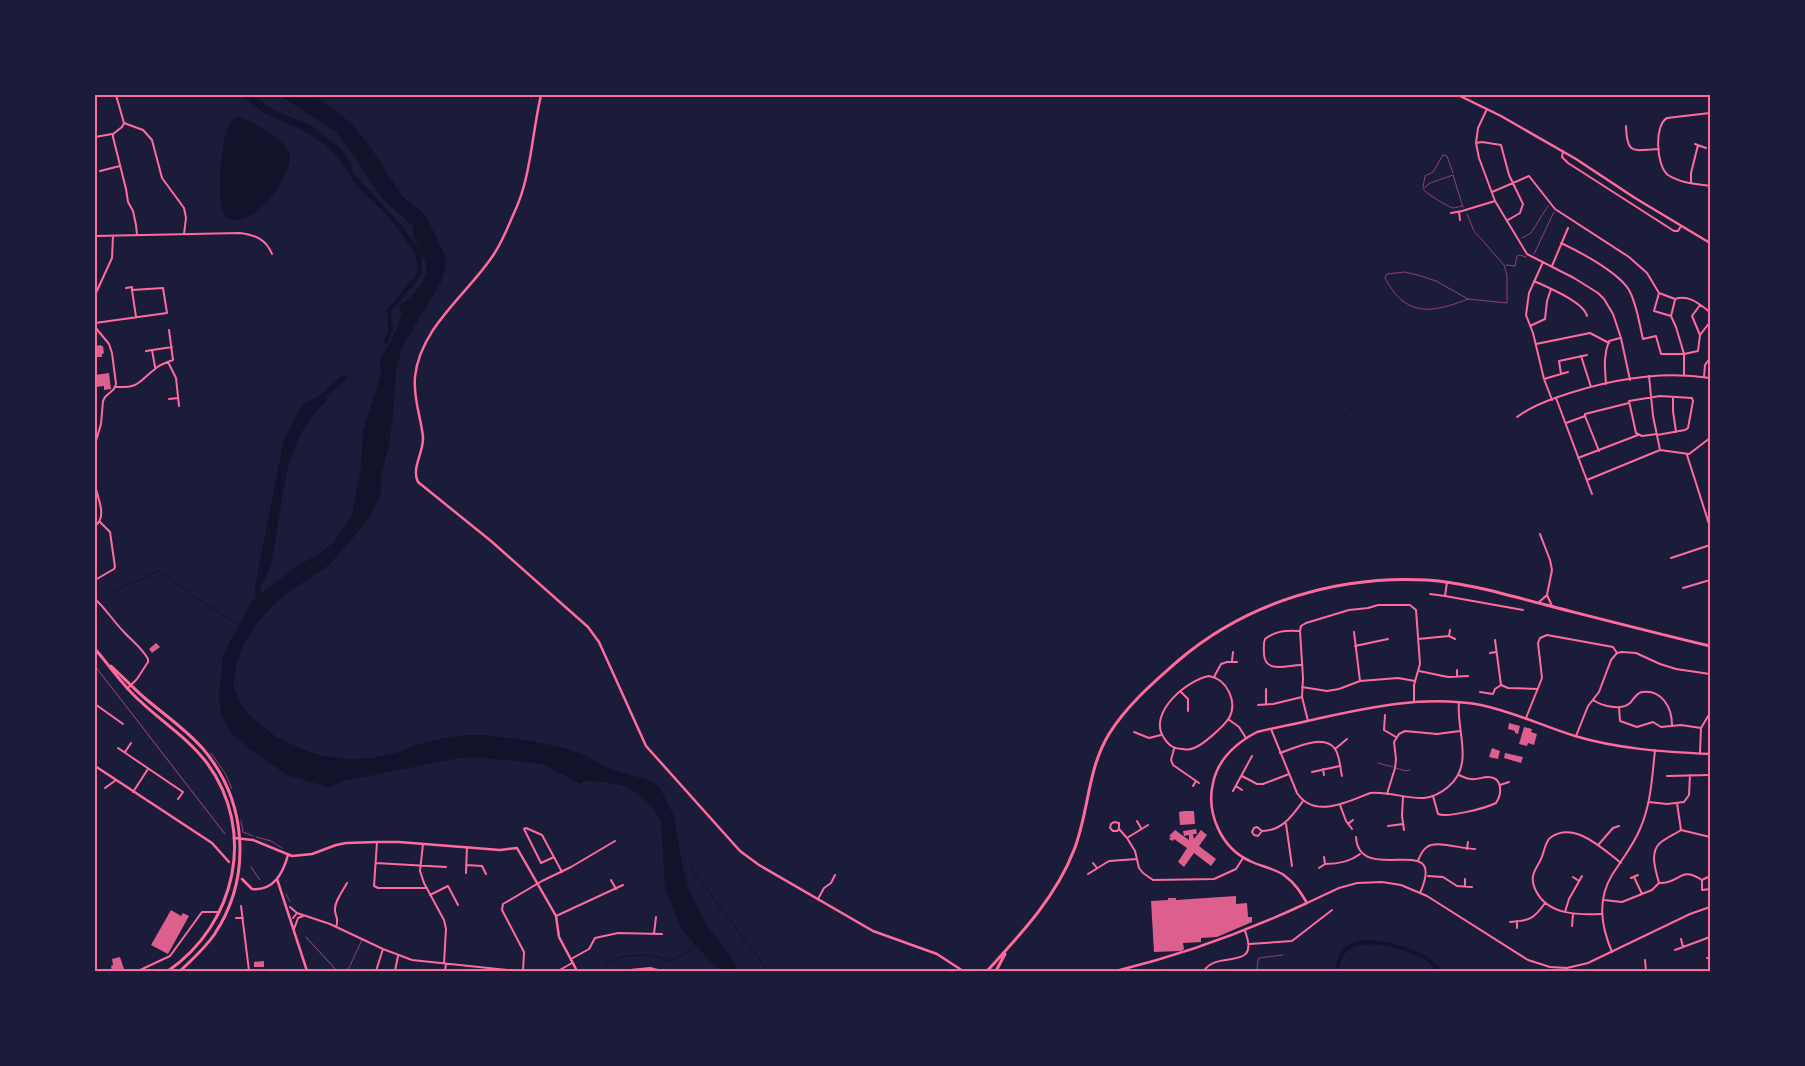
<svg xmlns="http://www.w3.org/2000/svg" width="1805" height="1066" font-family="Merriweather,serif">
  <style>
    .water { fill: #12122b }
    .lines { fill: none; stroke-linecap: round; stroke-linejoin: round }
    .stream { stroke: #12122b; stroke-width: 1 }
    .canal { stroke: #12122b; stroke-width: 4 }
    .building { fill: #dd5f8e }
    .path { stroke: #ff6b9d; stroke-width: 0.5 }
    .service { stroke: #ff6b9d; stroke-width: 0.5 }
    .minor { stroke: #ff6b9d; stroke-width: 2 }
    .tertiary { stroke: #ff6b9d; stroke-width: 2.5 }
    .primary { stroke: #ff6b9d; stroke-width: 3 }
    .rail { stroke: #a44b75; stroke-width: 1 }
    .neatline { fill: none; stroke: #ff6b9d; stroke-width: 2 }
  </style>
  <rect width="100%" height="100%" fill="#1b1b3a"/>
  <path class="water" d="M241,95H251L274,110L310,125L341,149L350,161L353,173L400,224L414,242L422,255V273L416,282L391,311L393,329L387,344L383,342L388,333L387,310L417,274L418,268L415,254L401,233L387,215L357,186L340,160L323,143L301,129L266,114Z
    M279,95H314L352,124L371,148L402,196L422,212L428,220L445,256L446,266L441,282L402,347L396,370L393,416L389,446L381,475V492L373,510L364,525L329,565L293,589L272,606L257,623L243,646L237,664L233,684L240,704L248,714L276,737L309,752L324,756L349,759L374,758L400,752L410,747L423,743L443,738L465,735H484L528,740L567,749L584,755L611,769L651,781L660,788L674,816L681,859L689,890L694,902L702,915L706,925L721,943L739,971H720L696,946L680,927L665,887L661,821L652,807L636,792L621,785L597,781H585L580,784L543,764L478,757L459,758L344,781L328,787L287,775L248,748L232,734L222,717L219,698L223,655L253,600L256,597L255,586L284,439L299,410L304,404L322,394L341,376L345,375L347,379L326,397L327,400C287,436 284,487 276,536C273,554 271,572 260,587L261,594L298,565L316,556L334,542L352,516L361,467L363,431L381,374L380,361L396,331L402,314L399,305C404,304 410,297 414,293C444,263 410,252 413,224L407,222L404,218L384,200L360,167L356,157L349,150L335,131Z
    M236,117C246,117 255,125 264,129C272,134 284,143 289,152C298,171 247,240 225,215C215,203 222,144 227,129C229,124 232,120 236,117Z"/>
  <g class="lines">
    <path class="stream" d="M1341,418L1422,333
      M114,591L159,571L202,602L239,625
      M690,867L768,971
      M604,971L609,963L615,959L624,956L650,955L671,961L697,946"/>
    <path class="canal" d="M1336,971C1338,964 1340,955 1345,950C1363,933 1408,948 1426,958C1431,962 1435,967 1441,971"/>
  </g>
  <path class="building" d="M101,345V346H103L104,353L102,354V357H95V346Z
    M109,373L111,389L104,390V386L95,387V375Z
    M156,643L160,647L152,653L149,649Z
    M1509,723L1520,726L1518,734L1515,733V731L1508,729Z
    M1524,727L1532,729L1531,732L1537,734L1534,745L1528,743L1527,746L1519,744Z
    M1492,748L1500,751L1498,759L1489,757Z
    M1505,753L1523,757L1521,763L1504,758Z
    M1184,811H1194L1195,824L1180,825L1179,812Z
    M1196,829L1197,834H1193L1194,839L1201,830L1207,835L1199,846L1216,859L1211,866L1194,853L1184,867L1178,862L1187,848L1174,839L1173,841L1169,839L1171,837L1169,836L1175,830L1189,840V835L1184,836L1183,831Z
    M1236,896V904L1247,903L1248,917H1252V922L1217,937L1201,938V942L1183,943L1184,949L1181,951L1154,952L1151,901L1168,900V898H1176V900Z
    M171,910L181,916L183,913L189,916L168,954L151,945Z
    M120,957L124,969L112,971L111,966L113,965L112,959Z
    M264,961V967H254V962Z"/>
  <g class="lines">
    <path class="path" d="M1423,187L1425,176L1433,172L1443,155L1447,156L1453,173
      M1423,189L1430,183L1453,175L1463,207
      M1424,190C1425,193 1450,208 1453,208C1455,208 1461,206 1462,206
      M1467,214L1474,231L1504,265L1507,275V303L1468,299L1436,281L1421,276L1405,272L1387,274L1385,278C1406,318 1432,313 1468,299
      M1522,238L1531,233L1548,206
      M1534,254L1554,212
      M1506,265L1515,266L1517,256L1520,255L1526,257
      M211,753L225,773L232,789
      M241,821L243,832L253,836
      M256,837L271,841L282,848
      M286,894L290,902"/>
    <path class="service" d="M1378,763L1393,767
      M1396,768L1405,771L1410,770
      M348,970L362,940
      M1257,971L1258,960L1259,958L1283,955"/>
    <path class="minor" d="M116,95L124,123L122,127L113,134V137L126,189L128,202L133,211L136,225L137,235
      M1487,109L1478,128L1476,143L1479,158L1495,201L1527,254L1574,278L1598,293L1604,299L1613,314L1621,338L1630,380
      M1710,113L1667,118C1654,125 1656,166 1668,175C1680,183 1697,184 1710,186
      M124,123L143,130L152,140L162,178L184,208L186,218L184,234
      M1626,126C1627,156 1633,150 1659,149
      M95,137L112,134
      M1476,143L1482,142L1501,145L1509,175L1523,204L1520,213L1508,220
      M1695,144L1706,148
      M1563,151L1562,157L1568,163L1674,231H1678L1681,226
      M100,171L120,166
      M1691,183V173L1698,145
      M1492,192L1529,176L1555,209L1629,257L1647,273L1659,293L1675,299
      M1459,212L1460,220
      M1451,213L1462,211L1495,201
      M95,225L96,236
      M95,236L240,233C255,235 266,239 272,254
      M1561,243C1580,252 1618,272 1629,290C1637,304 1639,323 1643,339L1656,336L1661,354H1684L1698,351L1700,335L1692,316L1700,305
      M1543,262L1529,293L1526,315L1533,333L1544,379L1552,400
      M1552,266L1568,228
      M1534,281C1547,287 1584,302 1587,316
      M126,288L132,287V290
      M1659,293L1654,311L1671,316
      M95,295L112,258L113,236
      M1675,299C1689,294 1699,304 1710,312
      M1675,300L1671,316L1676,327L1684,354V375
      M95,323L167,313L163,288L132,290L136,317
      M1530,326L1545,319L1547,301L1551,289
      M95,327L109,344L112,353L116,384L114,389L105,397L103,401L101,424L95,444
      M1700,335L1710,322
      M1536,344L1590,333L1609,343
      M152,350L155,367
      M146,351L172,347
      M1581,356L1591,387
      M168,362L176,378L179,406
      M1561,374L1568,372
      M1649,376L1653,416L1660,450
      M1704,377L1705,365L1710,358
      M1544,379L1561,374L1559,361L1587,355
      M1606,384C1605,369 1603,356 1609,341L1620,338
      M116,387C140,388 138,382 155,369C159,365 167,362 173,360L169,330
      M1673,397V411L1676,432
      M1556,398L1592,494
      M169,399L178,398
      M1585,416L1599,451
      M1517,417C1529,408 1541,403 1555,398C1603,381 1659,370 1710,378
      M1566,423L1585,416V414L1629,403
      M1657,434L1642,436L1636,433L1629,401L1660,396L1692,398L1693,401L1688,428L1685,430L1657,435
      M1687,455L1710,527
      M1578,458L1638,435
      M1587,480L1660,450L1689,454L1710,438
      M95,484C97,498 108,516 95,526
      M1671,558L1710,545
      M95,580L114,569L115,567L110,532L100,522
      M1447,582L1445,596L1523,610
      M1683,588L1710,580
      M1430,594L1445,596
      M1547,595L1552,606
      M95,599C107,610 113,621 124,632C132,641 142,648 148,659V662L137,679L127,689
      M1538,603L1547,595L1552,570L1550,560L1540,534
      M1299,631C1286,630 1275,631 1265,639C1263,644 1264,649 1264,655C1266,674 1288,665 1301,665
      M1354,632L1360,681
      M1449,636L1450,630
      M1418,639L1449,636L1455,639
      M1495,640L1501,685L1508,688L1538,689
      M1355,646L1388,639
      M1490,653L1496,652
      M1232,661L1233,652
      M1457,670V677
      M1419,671L1448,677L1468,676
      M1209,676C1227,679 1238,702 1229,718C1224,726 1203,745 1194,748C1190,750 1187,750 1183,749C1174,749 1169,746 1164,738C1147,713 1187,680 1209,676Z
      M1214,677L1221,664L1227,662H1237
      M1302,687L1327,691L1339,689L1360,681L1398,678L1415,681
      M1266,689V704
      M1181,692L1188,699V711
      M1480,692L1493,694L1495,689L1501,685
      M1593,700C1602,706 1621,711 1630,703C1634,699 1636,693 1642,692C1662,689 1672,708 1672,725
      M95,704L123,724
      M1258,705L1273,704L1302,697
      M1619,707L1620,721L1637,727L1653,722L1661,727L1681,725L1701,728
      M1385,715L1384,730L1396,737
      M1526,718L1542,678L1538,643L1540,638L1547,635L1613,647L1617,653
      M1228,719L1239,727L1246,738
      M1308,721L1302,697L1303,678L1300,631L1301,626L1306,623L1349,610L1368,608L1378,605H1410L1416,610L1420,664L1414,685V702
      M1271,729L1297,793C1314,819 1348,802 1370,793C1388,791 1406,799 1424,798C1433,797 1441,793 1448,787C1475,765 1456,731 1459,703
      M1134,732L1149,738L1161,735
      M1576,736L1588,706L1599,692L1611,660L1617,653L1622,652L1636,653L1660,664L1676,669L1710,674
      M118,748L183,792L178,799
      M1174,749L1171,760L1173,765L1199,783
      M1335,749L1347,739
      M125,752L131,743
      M1280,753C1295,748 1324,733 1335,749C1340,756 1340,768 1342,776
      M1700,753L1701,728L1710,713
      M1323,769L1324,775
      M1312,772L1340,766
      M1242,776L1257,784H1263L1289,774
      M1667,776L1710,775
      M1500,785L1509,782
      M1193,786L1196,781
      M1236,786L1242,790
      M105,788L116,780
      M1233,791L1252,756
      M133,792L148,769
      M1387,794L1395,768L1396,759L1394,742L1399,734L1405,731L1437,734L1460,731
      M1433,796L1438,814C1448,818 1486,808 1496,803C1502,794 1503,777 1488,777C1482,777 1477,780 1471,779C1467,779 1463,777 1459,775
      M1403,797L1402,816L1404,830
      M1649,802L1667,804L1684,802L1689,795L1690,775
      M1340,805L1346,821L1352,829
      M1137,821L1141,828
      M1286,824L1292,866
      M1348,824L1353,820
      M1388,826L1403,824
      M1119,829L1117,831H1113L1110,828L1111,824L1114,822L1119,823V829L1127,838L1135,851L1139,868L1143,873L1153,880L1214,879L1236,869L1243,858
      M1681,830L1710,837
      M1262,831L1257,827L1254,828L1252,832L1254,835L1258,836L1262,831C1282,831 1292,816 1303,801
      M1356,837C1359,888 1449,828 1420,893
      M1127,838L1148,825
      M377,842L374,886L378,888H427
      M423,844L420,871L424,883L444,920L446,929L444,963
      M1599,844L1613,828L1619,826
      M1467,849L1468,842
      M554,857L541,863L524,829L526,828L542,835L562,872
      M1324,857L1325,864
      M1418,861C1420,856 1422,850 1427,847C1437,840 1462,849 1475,849
      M376,863L446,867
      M1093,863L1097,868
      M466,865L482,866L486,874
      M1319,868L1325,864C1338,864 1350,862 1360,854
      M466,873L467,847
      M1088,874L1109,861L1137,859
      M1428,876L1443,877L1457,886L1472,887
      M1573,877L1579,881
      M1634,877L1642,894
      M1631,878L1638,875
      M1465,879V886
      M611,880L616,889
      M1702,880V890L1710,889
      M1702,880L1710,876
      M1659,883C1656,871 1649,853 1660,843C1666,838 1675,834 1681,830L1677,803
      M430,895L448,886L458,905
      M818,899L824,888L831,883L835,875
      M1604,900L1622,902L1652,890L1659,883C1681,884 1679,865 1702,880
      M1307,903L1339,888L1357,883L1382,882L1401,885L1427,896L1528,960L1550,967L1567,968L1588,963L1690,914L1710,907
      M241,906L249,971
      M290,907L297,913L330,924L383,949L412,960L516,971
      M1565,912L1569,899L1582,876
      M1601,914C1578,915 1548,915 1536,891C1534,887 1532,881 1533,876C1534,870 1539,864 1541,859C1544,853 1545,842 1550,838C1574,820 1603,849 1621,863
      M556,916L623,885
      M236,918H243
      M293,918L297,913
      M1517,921V928
      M1510,922C1529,921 1534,919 1545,903
      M1572,926L1573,914
      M336,927C339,919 336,918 335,911C334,901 343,891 347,883
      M294,929L298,918L303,916
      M654,934L656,917
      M1681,939L1683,947
      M1249,944L1292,941L1332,910
      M1675,950L1710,937
      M1612,952C1601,926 1597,900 1612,875C1622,859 1633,846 1640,829C1651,804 1652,778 1655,750
      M1707,958H1710
      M571,959L589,949L595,938L618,933L662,934
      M1645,960L1646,971
      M138,971L170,956L202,912H219
      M376,971L383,949
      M395,971L398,956
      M445,971L446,964
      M523,971L524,952L502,910L503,904L542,881L571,867L615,841
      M558,971L572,963
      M620,971L650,968L662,971
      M1204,971C1217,949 1261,973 1245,931
      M1664,971H1671"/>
    <path class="tertiary" d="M541,95C532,133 531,178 514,213C508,227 502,242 494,254C468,294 420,327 415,377C413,399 421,417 423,437C424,452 411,468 418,482L491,541L588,627L599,642L646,746L740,851L759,865L873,931L937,954L963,971
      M1458,95L1501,116L1576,159L1635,198L1710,243
      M95,766L212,843L229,862
      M234,838L253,840L292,856L312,854L336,845L346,843L377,842H399L500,850L517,848L556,916L559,937L577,971
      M242,879L252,889C274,891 283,873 288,855
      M277,879L307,971
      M1116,971C1182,955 1245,932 1307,903C1301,893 1295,883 1285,876C1275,868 1261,867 1250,861C1221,848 1206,813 1213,783C1218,759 1236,743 1257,732C1276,727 1296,724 1316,719C1370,707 1425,695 1481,705C1514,712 1543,726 1575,736C1618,749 1665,752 1710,754"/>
    <path class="primary" d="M95,649C110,666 122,685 140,701C162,722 188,738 207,763C257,831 236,924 168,971
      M111,666C123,677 134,689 147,700C166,716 188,731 204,750C248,803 252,878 214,935C204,949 192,960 180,971
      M987,971C1020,935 1056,897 1074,850C1089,812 1087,770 1109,734C1127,705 1154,682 1179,660C1247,602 1338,575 1427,580C1468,583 1507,595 1546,605C1601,619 1655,633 1710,646
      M996,971L1005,954"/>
    <path class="rail" d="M95,666L225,834
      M251,867L260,880
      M306,937L337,971"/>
  </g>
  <rect width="1805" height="1066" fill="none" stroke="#1b1b3a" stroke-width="192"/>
  <rect x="96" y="96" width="1613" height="874" class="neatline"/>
</svg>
